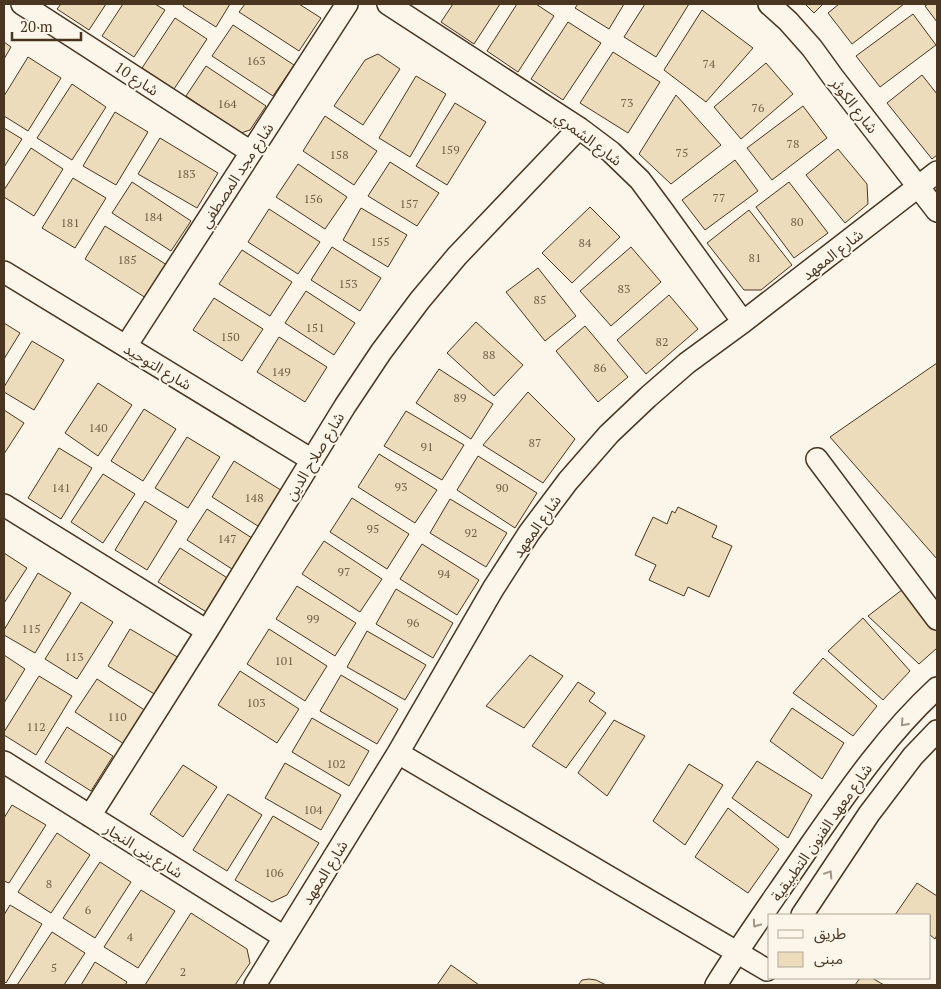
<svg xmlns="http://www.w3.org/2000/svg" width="941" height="989" font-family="'PT Serif','Noto Sans Arabic',serif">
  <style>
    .building { fill: #ecdcbc; stroke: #4a3520 }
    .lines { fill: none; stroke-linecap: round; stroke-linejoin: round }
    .minor-casing { stroke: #4a3520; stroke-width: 24 }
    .minor { stroke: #fbf6e9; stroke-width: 21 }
    .oneway { stroke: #a29684 }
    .labels { text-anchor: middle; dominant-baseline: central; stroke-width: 4; stroke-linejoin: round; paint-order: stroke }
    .number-label { font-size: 12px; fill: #725f47 }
    .street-label { font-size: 15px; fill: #4a3520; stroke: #fbf6e9 }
  </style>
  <rect width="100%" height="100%" fill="#fbf6e9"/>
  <path class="building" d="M61,4H106L89,30L57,9Z
    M123,4H155L165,10L134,57L102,36Z
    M184,4H230L216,27L183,6Z
    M245,4H299L321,18L299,51L239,12Z
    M453,4H500L474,44L441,22Z
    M517,4H536L554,16L518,72L487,51Z
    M578,4H624L609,29L575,8Z
    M645,4H689L656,57L624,37Z
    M805,4H823L814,13Z
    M839,4H904L852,44L828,13Z
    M928,4H937V22L925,6Z
    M702,10L753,48L706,102L664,70Z
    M913,14L936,45L880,87L856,56Z
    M175,18L207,39L174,89L142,68Z
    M568,22L601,43L563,100L531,79Z
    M233,25L294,65L273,96L212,56Z
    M4,42L11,47L4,59Z
    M613,52L660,82L628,133L580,103Z
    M378,54L400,69L363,125L334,106L365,60Z
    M28,57L61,78L28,131L4,116V96Z
    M766,63L793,94L741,139L714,107Z
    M206,66L266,106L250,130L241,133L186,96Z
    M922,75L937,94V155L932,159L887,103Z
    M416,76L446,94L410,157L379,138Z
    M72,84L106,107L72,160L37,138Z
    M676,95L721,145L671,184L639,154Z
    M455,103L486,122L447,185L416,166Z
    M803,106L827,138L772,180L747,148Z
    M115,112L148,132L116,185L83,166Z
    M325,116L377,151L354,185L303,151Z
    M4,128L22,139L4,167Z
    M160,138L218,173L197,208L138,174Z
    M31,148L63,169L34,216L4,197V190Z
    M838,149L867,184L868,204L845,223L806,175Z
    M735,160L758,191L705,230L682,200Z
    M390,162L439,193L417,226L368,196Z
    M298,164L347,197L325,229L276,197Z
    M73,178L106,198L75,248L42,228Z
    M132,182L191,221L171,251L112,213Z
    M789,182L828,233L794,258L756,207Z
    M590,207L620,237L572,283L542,253Z
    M361,208L407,235L388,267L343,240Z
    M269,209L320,242L298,274L248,242Z
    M749,210L792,265L761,290H744L707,243Z
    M105,226L167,265L146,298L85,259Z
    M332,247L381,278L360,311L311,280Z
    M631,247L661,282L611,326L580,291Z
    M242,250L292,282L270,316L219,284Z
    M538,268L576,316L545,341L506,292Z
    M306,291L355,323L334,355L285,323Z
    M669,295L698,329L646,374L617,340Z
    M214,298L263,329L242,361L193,330Z
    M476,322L523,365L494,396L447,353Z
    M4,323L20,333L4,359Z
    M585,326L628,377L598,402L556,351Z
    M279,337L327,367L305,402L257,372Z
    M32,341L64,360L34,410L4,392V387Z
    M937,363V559L830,437Z
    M439,369L493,404L471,439L416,403Z
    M98,383L132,405L98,456L65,433Z
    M528,392L575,439L543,483L483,445Z
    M144,409L176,429L143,481L111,461Z
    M4,410L24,423L4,454Z
    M406,411L464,445L442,480L384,446Z
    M187,437L220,457L188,508L155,488Z
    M59,448L92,468L61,519L28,498Z
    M379,454L437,490L415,523L358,487Z
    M478,456L537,493L515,528L457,490Z
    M234,461L284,492L261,528L212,497Z
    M103,474L135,494L103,543L71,522Z
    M352,498L409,534L387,569L330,532Z
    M450,499L507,533L486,567L430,533Z
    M145,501L177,521L147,570L115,550Z
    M678,507L717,526L712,537L732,546L709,597L688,587L684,596L649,580L656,565L635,555L653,517L667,524L672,511L675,513Z
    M207,509L255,540L235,571L187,540Z
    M324,541L382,579L360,612L302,574Z
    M422,544L479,580L457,615L400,579Z
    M180,548L229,579L208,613L158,582Z
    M4,553L27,568L4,603Z
    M38,573L71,593L35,653L4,635V630Z
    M297,586L356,623L335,656L276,619Z
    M907,586L937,629V648L919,664L868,616Z
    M396,589L453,623L433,658L376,624Z
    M81,602L113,622L77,679L45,659Z
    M863,618L910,671L883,700L828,651Z
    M130,629L179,658L156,695L108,666Z
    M269,629L327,666L305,701L247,664Z
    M367,631L426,665L405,700L347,667Z
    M4,655L25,669L4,703Z
    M530,655L563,676L524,728L486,706Z
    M823,658L877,706L853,736L793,693Z
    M240,671L299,709L277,743L218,705Z
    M341,675L398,709L377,744L320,711Z
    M39,676L72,696L36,755L4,735V732Z
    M97,679L146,711L124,744L75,712Z
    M578,682L595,693L589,701L606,713L566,768L532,746Z
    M792,708L844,743L822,779L770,741Z
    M312,718L369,751L349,786L292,752Z
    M614,720L645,736L607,796L578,773Z
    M67,727L113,756L91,791L45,762Z
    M757,761L812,795L788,838L732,798Z
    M285,763L341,795L321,830L265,798Z
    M689,764L723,785L685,845L653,821Z
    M183,765L217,787L183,837L150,814Z
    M228,794L262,815L227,871L193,850Z
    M12,805L46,825L9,883L4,881V818Z
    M728,808L779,849L748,893L695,857Z
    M273,816L319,843L287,895L272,902L235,880Z
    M57,833L90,855L51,913L18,892Z
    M100,862L131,882L95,938L63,918Z
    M917,883L937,896V935L935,939L930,935V915H895Z
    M141,890L175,911L138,968L104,947Z
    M10,905L42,924L6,983L4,981V915Z
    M191,913L247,949L250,963L235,985H145Z
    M52,932L85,953L64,985H17Z
    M95,962L127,982L125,985H81Z
    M451,965L479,985H437Z
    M860,978H872L884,985H855Z
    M589,979L596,980L606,985H578L582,980Z"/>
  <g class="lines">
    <g class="minor-casing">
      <path id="minor" d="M22,4L251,152
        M388,4L579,128L611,152L640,180L663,211L743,322
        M769,4L788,21L812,48L833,77L937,211
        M4,272L312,460
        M126,346L347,4
        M817,459L937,619
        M4,505L207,631
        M398,753L767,970
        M4,762L284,937
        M90,816L207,631L345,406L381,352L420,300L457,256L579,128
        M802,915L869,814L913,756L937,731
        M255,985L398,753L493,589L529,533L568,481L609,434L648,397L687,363L743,322L937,172
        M716,985C745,938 778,893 809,847C848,791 887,734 937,688"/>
    </g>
    <use href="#minor" class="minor"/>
  </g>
  <defs><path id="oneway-chevron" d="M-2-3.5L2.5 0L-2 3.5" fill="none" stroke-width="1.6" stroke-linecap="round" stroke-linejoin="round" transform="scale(1.25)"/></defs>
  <g class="oneway">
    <use href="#oneway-chevron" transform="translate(904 723) rotate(132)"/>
    <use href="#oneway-chevron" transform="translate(829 874) rotate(-57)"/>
    <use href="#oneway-chevron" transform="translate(756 924) rotate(125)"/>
  </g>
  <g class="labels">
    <g class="number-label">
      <text x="256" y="60">163</text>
      <text x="709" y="63">74</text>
      <text x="627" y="102">73</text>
      <text x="227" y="103">164</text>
      <text x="758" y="107">76</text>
      <text x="793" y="143">78</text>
      <text x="450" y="149">159</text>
      <text x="682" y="152">75</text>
      <text x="339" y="154">158</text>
      <text x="186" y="173">183</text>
      <text x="719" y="197">77</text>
      <text x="313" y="198">156</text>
      <text x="409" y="203">157</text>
      <text x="153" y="216">184</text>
      <text x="797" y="221">80</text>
      <text x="70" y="222">181</text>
      <text x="380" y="241">155</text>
      <text x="585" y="242">84</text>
      <text x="755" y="257">81</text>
      <text x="127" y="259">185</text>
      <text x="348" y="283">153</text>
      <text x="624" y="288">83</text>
      <text x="540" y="299">85</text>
      <text x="315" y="327">151</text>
      <text x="230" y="336">150</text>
      <text x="662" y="341">82</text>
      <text x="489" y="354">88</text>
      <text x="600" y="367">86</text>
      <text x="281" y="371">149</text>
      <text x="460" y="397">89</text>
      <text x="98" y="427">140</text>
      <text x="535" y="442">87</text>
      <text x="427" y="446">91</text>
      <text x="401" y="486">93</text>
      <text x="61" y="487">141</text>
      <text x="502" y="487">90</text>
      <text x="254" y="497">148</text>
      <text x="373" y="528">95</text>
      <text x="471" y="532">92</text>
      <text x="227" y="538">147</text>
      <text x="344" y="571">97</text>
      <text x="444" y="573">94</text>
      <text x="313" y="618">99</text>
      <text x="413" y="622">96</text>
      <text x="31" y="628">115</text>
      <text x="74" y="656">113</text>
      <text x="284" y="660">101</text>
      <text x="256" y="702">103</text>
      <text x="117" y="716">110</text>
      <text x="36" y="726">112</text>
      <text x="336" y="763">102</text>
      <text x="313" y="809">104</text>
      <text x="274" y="872">106</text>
      <text x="49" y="883">8</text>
      <text x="88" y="909">6</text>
      <text x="130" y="936">4</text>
      <text x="54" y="967">5</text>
      <text x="183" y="971">2</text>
    </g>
    <g class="street-label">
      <text transform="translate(137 78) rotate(33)">شارع 10</text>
      <text transform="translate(855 105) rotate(52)">شارع الكوثر</text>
      <text transform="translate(589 138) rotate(37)">شارع الشمري</text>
      <text transform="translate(236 175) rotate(-57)">شارع مجد المصطفي</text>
      <text transform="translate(832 254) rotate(-38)">شارع المعهد</text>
      <text transform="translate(158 366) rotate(31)">شارع التوحيد</text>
      <text transform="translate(314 456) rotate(-59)">شارع صلاح الدين</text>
      <text transform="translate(536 526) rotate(-55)">شارع المعهد</text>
      <text transform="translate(821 832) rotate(-55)">شارع معهد الفنون التطبيقية</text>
      <text transform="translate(144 850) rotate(32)">شارع بنى النجار</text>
      <text transform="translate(324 872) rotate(-58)">شارع المعهد</text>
    </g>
  </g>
  <rect width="941" height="989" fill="none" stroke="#4a3520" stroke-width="10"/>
  <rect x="768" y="914" width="162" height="65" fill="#fbf6e9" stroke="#b4a999"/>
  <rect x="778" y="930" width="25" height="8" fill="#fbf6e9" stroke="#b4a999"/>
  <text x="814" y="939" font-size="15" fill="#4a3520">طريق</text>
  <rect x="778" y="952" width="25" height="15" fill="#ecdcbc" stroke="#b4a999"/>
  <text x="814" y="964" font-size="15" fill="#4a3520">مبنى</text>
  <path d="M12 32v8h69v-8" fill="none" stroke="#4a3520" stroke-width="2.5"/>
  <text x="20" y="32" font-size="15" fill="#4a3520" stroke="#fbf6e9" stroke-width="4" paint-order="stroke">20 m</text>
</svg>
